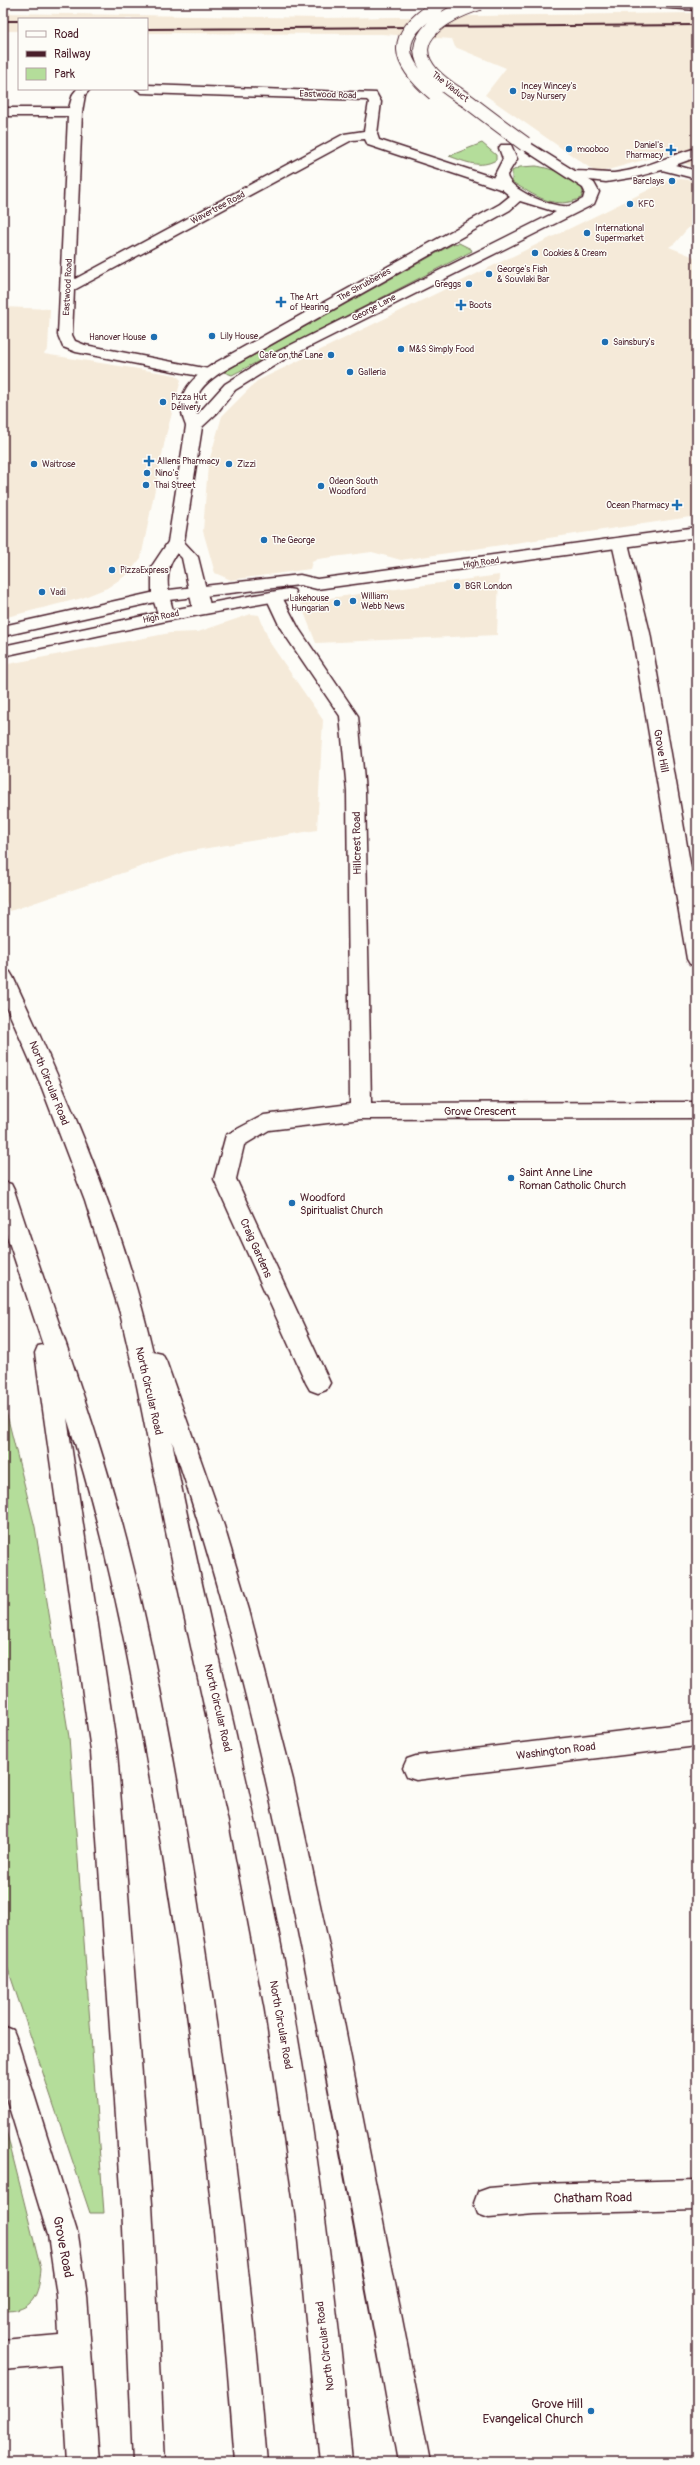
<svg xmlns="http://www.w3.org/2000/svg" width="700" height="2465" font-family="Pangolin,sans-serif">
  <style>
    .built { fill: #f5ead9 }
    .green { fill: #b4dd9a; stroke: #7f7e62 }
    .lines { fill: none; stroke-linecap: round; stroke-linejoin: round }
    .minor-casing { stroke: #4a1f2b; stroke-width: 3 }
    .secondary-casing { stroke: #4a1f2b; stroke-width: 3 }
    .primary-casing { stroke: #4a1f2b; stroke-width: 3 }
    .trunk-casing { stroke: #4a1f2b; stroke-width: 3 }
    .minor { fill: #fdfcf7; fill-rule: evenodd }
    .secondary { fill: #fdfcf7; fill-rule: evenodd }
    .primary { fill: #fdfcf7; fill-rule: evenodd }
    .trunk { fill: #fdfcf7; fill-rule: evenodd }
    .rail { stroke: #4a1f2b; stroke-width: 2 }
    .secondary-bridge-casing { stroke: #4a1f2b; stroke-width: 16; stroke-linecap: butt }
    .secondary-bridge { stroke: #fdfcf7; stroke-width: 14 }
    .poi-dot { fill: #1f6fb2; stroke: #fdfcf7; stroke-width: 1.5 }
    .labels { text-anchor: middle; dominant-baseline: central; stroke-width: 3; stroke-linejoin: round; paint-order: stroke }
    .far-poi-label { font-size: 9px; fill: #4a1f2b; stroke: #fdfcf7; text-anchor: start }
    .far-street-label { font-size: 9px; fill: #4a1f2b; stroke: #fdfcf7 }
    .street-label { font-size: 11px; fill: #4a1f2b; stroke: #fdfcf7 }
    .poi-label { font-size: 11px; fill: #4a1f2b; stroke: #fdfcf7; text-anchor: start }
    .near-street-label { font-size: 13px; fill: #4a1f2b; stroke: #fdfcf7 }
    .near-poi-label { font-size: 13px; fill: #4a1f2b; stroke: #fdfcf7; text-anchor: end }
  </style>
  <rect width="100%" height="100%" fill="#fdfcf7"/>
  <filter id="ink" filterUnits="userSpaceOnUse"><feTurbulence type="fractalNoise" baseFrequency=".025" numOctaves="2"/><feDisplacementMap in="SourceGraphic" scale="8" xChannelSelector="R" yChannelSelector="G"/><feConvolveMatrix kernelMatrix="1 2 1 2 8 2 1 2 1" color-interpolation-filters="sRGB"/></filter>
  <g filter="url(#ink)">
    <path class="built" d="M3,13L321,18L697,13V169L665,154L597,173L485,95L506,68L455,47L452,39L381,34L147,33V19H19V31H3Z
      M673,178L697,181V218L675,243L669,247L697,258V516L401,560L372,552L318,559L312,562L310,569L231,580L215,573L203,531L208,465L222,416L257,381Z
      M3,307L50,309L48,349L44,354L176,375L181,380L166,435L141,558L128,574L107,588L82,598L3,618Z
      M499,575L497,635L316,643L300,602Z
      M251,614L259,615L270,643L323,720L317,830L184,852L10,911L3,895V665L170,633L198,632Z"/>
    <path class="green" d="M482,143L496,155V160C480,169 466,162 449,156Z
      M536,166C550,168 579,177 583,192L581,198C555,211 534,195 512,182V171L520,167Z
      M459,243L471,249L472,251L232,375L224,372L453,244Z
      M3,1399L35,1527L69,1737L104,2213H90L3,1954Z
      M3,2118L41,2269C39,2295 33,2312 3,2311Z"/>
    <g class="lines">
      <g class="minor-casing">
        <path id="minor" d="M147,85L376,93L381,102L377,134L379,140L510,183L512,186L510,189H500L368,145L365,139L352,140L74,290L72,335L75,341L85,345L214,370L217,373L214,376L209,378L76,352L63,347L58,335L68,116H3V108H69L73,94L77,89H90L85,95L82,112L75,279L344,134L364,131L369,102L367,100L142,93L136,89H147Z
          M697,148V157L675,165L697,171V179L662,170L636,177L606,182L573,178L566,174C570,168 604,174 614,173C644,170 669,155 697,148Z
          M620,538L626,539L628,543L650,633L697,903V966L690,964L687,959L632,633L612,543L614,539Z
          M274,592L280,593L282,597L299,629L358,716L365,791L371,1103L697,1102V1118L361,1119L269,1130L244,1145L236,1179L330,1383L326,1390L318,1393L310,1390L306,1383L214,1179L226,1135L264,1115L350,1104L347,791L340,716L281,629L266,597L268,593Z
          M697,1722V1746L416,1780L407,1777L403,1768L407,1759L416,1756Z
          M3,2026L13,2030L17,2040L78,2235L87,2296L99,2462H67L61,2365L3,2370V2340L59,2335L57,2296L48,2235L3,2087Z
          M697,2180V2210L534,2214L489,2218L478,2214L474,2203L478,2192L489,2188L534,2184Z"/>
      </g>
      <g class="secondary-casing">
        <path id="secondary" d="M652,3H697V10L658,7Z
          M525,140L594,183L599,192L594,204L285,359L235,390L216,414L202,427L184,542L198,557L211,609L208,613H196L193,609L182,558L177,553C162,571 168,596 175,616L172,620H160L152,596V566L168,542L186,426C173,395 189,380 215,363L500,204L510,196L499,187L493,178L503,159L499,148L501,145H511L517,159L507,175C508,190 555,209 569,206C573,205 579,201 583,199L585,192L583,188L520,147L518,144ZM520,201L556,212L275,353L225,384L197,415C191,395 205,383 220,373L510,210Z"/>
      </g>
      <g class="primary-casing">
        <path id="primary" d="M697,527V537L317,589L300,585L160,601L3,636V626L160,591L300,575L317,579Z
          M288,589L294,590L296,594L294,598L166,621L3,656V646L166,611Z"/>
      </g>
      <g class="trunk-casing">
        <path id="trunk" d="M3,970L10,972L13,977C69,1098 123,1222 153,1352L162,1354L166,1361L224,1526L249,1610L293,1780L330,1951L430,2462H398C372,2317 345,2172 317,2028C279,1830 237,1632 172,1441C205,1610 248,1776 281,1945C314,2116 336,2289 352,2462H320L296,2218L265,2010L229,1820L166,1532L137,1386L120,1313L85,1201L42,1088L3,999Z
          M3,1182L11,1184L14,1190C55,1316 103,1441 134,1570C160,1678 179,1788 197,1898C227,2085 251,2273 267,2462H235C220,2255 195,2049 161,1844C137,1700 112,1557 67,1418L117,1751L152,2204L165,2462H133L122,2204L91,1751L35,1353L38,1346L43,1345L3,1224Z"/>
      </g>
      <use href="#minor" class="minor"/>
      <use href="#secondary" class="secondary"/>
      <use href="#primary" class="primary"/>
      <use href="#trunk" class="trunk"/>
      <path class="rail" d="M3,21H19
        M147,29L697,25"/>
      <g class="secondary-bridge-casing">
        <path id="secondary-bridge" d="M479,3C449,13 399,37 432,74C443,86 456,93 469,102C487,116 506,130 525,144
          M435,94C397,62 390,37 436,8"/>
      </g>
      <use href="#secondary-bridge" class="secondary-bridge"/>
    </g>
  </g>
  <g class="poi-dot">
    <circle cx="513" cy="91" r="4"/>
    <circle cx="569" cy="149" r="4"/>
    <path d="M669 144h4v4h4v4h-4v4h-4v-4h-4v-4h4z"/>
    <circle cx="672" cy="181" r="4"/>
    <circle cx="630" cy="204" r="4"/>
    <circle cx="587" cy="233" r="4"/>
    <circle cx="535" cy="253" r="4"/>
    <circle cx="489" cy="274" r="4"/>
    <circle cx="469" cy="284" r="4"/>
    <path d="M279 296h4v4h4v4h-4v4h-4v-4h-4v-4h4z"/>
    <path d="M459 299h4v4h4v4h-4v4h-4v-4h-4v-4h4z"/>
    <circle cx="212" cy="336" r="4"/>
    <circle cx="154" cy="337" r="4"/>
    <circle cx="605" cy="342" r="4"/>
    <circle cx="401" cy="349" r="4"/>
    <circle cx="331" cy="355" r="4"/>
    <circle cx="350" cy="372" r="4"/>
    <circle cx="163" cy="402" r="4"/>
    <path d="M147 455h4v4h4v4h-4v4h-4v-4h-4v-4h4z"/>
    <circle cx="34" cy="464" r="4"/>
    <circle cx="229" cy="464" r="4"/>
    <circle cx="147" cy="473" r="4"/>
    <circle cx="146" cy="485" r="4"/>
    <circle cx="321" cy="486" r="4"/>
    <path d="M675 499h4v4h4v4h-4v4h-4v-4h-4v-4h4z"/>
    <circle cx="264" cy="540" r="4"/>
    <circle cx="112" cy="570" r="4"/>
    <circle cx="457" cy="586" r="4"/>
    <circle cx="42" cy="592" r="4"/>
    <circle cx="353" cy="601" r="4"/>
    <circle cx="337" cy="603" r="4"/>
    <circle cx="511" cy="1178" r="4"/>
    <circle cx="292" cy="1203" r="4"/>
    <circle cx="591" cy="2411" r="4"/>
  </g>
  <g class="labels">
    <g class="far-poi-label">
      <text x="521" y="86">Incey Wincey's<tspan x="521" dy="10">Day Nursery</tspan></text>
      <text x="663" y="145" text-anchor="end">Daniel's<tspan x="663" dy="10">Pharmacy</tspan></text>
      <text x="577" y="149">mooboo</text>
      <text x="664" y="181" text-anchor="end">Barclays</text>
      <text x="638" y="204">KFC</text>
      <text x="595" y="228">International<tspan x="595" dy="10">Supermarket</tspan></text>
      <text x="543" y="253">Cookies &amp; Cream</text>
      <text x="497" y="269">George's Fish<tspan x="497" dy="10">&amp; Souvlaki Bar</tspan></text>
      <text x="461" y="284" text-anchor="end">Greggs</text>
      <text x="290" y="297">The Art<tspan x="290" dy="10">of Hearing</tspan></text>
      <text x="469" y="305">Boots</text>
      <text x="220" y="336">Lily House</text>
      <text x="146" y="337" text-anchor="end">Hanover House</text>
      <text x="613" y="342">Sainsbury's</text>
      <text x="409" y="349">M&amp;S Simply Food</text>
      <text x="323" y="355" text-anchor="end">Cafe on the Lane</text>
      <text x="358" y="372">Galleria</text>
      <text x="171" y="397">Pizza Hut<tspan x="171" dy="10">Delivery</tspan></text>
      <text x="157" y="461">Allens Pharmacy</text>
      <text x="42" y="464">Waitrose</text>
      <text x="237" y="464">Zizzi</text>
      <text x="155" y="473">Nino's</text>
      <text x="329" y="481">Odeon South<tspan x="329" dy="10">Woodford</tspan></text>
      <text x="154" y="485">Thai Street</text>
      <text x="669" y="505" text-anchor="end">Ocean Pharmacy</text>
      <text x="272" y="540">The George</text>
      <text x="120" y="570">PizzaExpress</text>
      <text x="465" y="586">BGR London</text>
      <text x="50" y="592">Vadi</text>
      <text x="361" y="596">William<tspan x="361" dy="10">Webb News</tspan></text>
      <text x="329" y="598" text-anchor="end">Lakehouse<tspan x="329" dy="10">Hungarian</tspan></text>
    </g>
    <g class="far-street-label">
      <text transform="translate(450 87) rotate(38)">The Viaduct</text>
      <text transform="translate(328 95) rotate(2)">Eastwood Road</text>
      <text transform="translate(218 208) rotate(-28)">Wavertree Road</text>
      <text transform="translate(364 285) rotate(-29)">The Shrubberies</text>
      <text transform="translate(68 287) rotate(-87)">Eastwood Road</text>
      <text transform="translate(374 308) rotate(-28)">George Lane</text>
      <text transform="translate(481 563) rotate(-8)">High Road</text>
      <text transform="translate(161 617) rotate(-11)">High Road</text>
    </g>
    <g class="street-label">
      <text transform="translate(661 751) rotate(80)">Grove Hill</text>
      <text transform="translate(357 843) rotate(-91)">Hillcrest Road</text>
      <text transform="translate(49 1083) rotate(68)">North Circular Road</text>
      <text x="480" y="1111">Grove Crescent</text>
      <text transform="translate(256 1248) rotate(66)">Craig Gardens</text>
      <text transform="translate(149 1391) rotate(77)">North Circular Road</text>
      <text transform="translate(218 1708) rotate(77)">North Circular Road</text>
      <text transform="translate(556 1751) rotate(-7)">Washington Road</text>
      <text transform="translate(281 2025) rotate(80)">North Circular Road</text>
      <text transform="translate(325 2346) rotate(-97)">North Circular Road</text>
    </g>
    <g class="poi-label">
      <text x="519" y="1172">Saint Anne Line<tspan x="519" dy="13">Roman Catholic Church</tspan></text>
      <text x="300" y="1197">Woodford<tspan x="300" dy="13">Spiritualist Church</tspan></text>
    </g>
    <g class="near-street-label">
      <text transform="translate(593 2198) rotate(-1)">Chatham Road</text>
      <text transform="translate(63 2247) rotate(79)">Grove Road</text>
    </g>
    <g class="near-poi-label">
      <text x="583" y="2404">Grove Hill<tspan x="583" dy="15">Evangelical Church</tspan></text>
    </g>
  </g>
  <rect width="700" height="2465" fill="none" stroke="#fdfcf7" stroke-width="16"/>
  <rect x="8" y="8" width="684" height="2449" fill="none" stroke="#4a1f2b" stroke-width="1.5" filter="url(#ink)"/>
  <rect x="18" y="18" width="130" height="72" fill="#fdfcf7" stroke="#b5a4a5"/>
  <rect x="26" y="31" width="20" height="6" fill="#fdfcf7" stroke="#b5a4a5"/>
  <text x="54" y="38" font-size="12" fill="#4a1f2b">Road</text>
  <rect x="26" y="51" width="20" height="6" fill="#4a1f2b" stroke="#b5a4a5"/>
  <text x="54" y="58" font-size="12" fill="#4a1f2b">Railway</text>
  <rect x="26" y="68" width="20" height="12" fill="#b4dd9a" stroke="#b5a4a5"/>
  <text x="54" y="78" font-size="12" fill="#4a1f2b">Park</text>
</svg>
